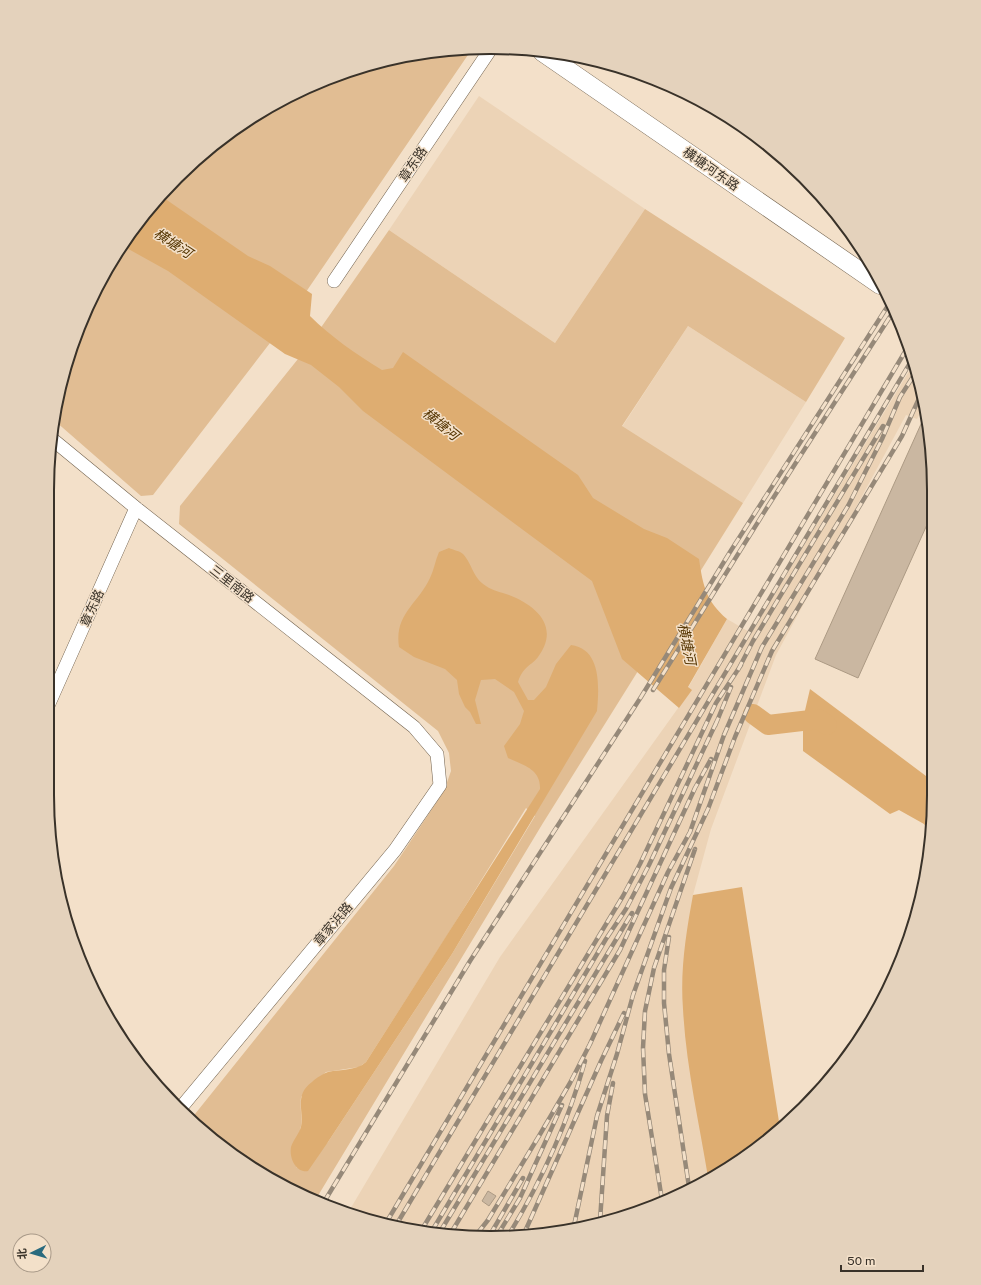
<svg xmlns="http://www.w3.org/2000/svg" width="981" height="1285" font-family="'Public Sans','Noto Sans SC',sans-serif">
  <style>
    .built { fill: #ecd3b6 }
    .green { fill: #e1bd93; fill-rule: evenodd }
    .water { fill: #dead71 }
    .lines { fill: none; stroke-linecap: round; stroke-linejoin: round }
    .river { stroke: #dead71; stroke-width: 20 }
    .building { fill: #cab7a1; stroke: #ac9a84 }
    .service-casing { stroke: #70604c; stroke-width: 7 }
    .minor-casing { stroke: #70604c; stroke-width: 14 }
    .secondary-casing { stroke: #70604c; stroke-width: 19 }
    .service { stroke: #fff; stroke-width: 6 }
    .minor { stroke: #fff; stroke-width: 13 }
    .secondary { stroke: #fff; stroke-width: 18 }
    .rail-casing { stroke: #968979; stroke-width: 4.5 }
    .rail { stroke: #f3e0c9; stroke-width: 3; stroke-dasharray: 9; stroke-linecap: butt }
    .labels { text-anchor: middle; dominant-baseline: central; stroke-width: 3; stroke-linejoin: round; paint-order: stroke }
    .street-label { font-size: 13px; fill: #393229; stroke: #f3e0c9 }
    .water-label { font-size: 14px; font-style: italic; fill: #573704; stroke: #f3e0c9 }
    .rim { fill: none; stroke: #393229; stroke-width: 2 }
  </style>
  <rect width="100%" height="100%" fill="#f3e0c9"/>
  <path class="built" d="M479,96L645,209L555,343L389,230Z
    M688,326L806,402L743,503L622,427Z
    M914,363L924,406L917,419L906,415L776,655L711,829L693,895L736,1164L633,1214L520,1237L404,1229L349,1211L500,957L691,690L688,688L727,619L751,633Z"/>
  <path class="green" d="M472,49L280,330L153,495L141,496L55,421L62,375L93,294L139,221L177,177L244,122L321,81L404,56Z
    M645,209L845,338L806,402L688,326L622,426L743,503L543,823L316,1199C267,1183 230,1152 191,1119L394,866L444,791L451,771L449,753L438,731L179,524L180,506L306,349L389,230L555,343ZM526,808L535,816L452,954L328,1142L297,1168C284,1144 298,1146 301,1126C302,1117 300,1107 301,1097L326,1072L359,1067L366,1062L448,934Z"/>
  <path class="water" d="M161,196L248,256L270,266L312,294L310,316C331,337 356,354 382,370L393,368L403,352L578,475L593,498L644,529L667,538L699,559C703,586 706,601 727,619L688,687L692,690L679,708L622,659L592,581L363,411L339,387L311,365L285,354L168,271L123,246L139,221Z
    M449,548C453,550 460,551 463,554C473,565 472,577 486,586C493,591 501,592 509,595C535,605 559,625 540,654C533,666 524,664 518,682L528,700H534L546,687L556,664L571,645C602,649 599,688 597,711L452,954L328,1142L308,1171C296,1173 289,1158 291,1147C293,1140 299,1134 301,1127C304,1110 294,1095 312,1082C316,1078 323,1074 328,1072C341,1069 356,1071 366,1062L540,789C541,769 523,765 508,758L504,746L520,724L524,711L514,692L495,679L481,680L475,700L481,724H476L470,712L465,707L459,694L457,680L445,669L414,657L399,647C394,614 418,604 430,578C434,570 435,561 439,552Z
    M810,689L930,779V832L924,824L899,810L890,814L803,751V719Z
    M742,887L780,1128L737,1163L708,1177C699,1122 686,1066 683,1009C680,971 686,933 693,895Z"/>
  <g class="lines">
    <path class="river" d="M753,714L768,725L819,719L827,725"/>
  </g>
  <path class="building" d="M926,413L930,433V518L858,678L815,659Z
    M488,1191L496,1196L489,1206L482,1201Z"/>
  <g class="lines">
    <g class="service-casing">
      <path id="service" d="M711,108V109"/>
    </g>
    <g class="minor-casing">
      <path id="minor" d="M334,281L492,47
        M52,439L136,508L414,727L437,754L440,785L395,850L179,1110
        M47,708L136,508"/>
    </g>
    <g class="secondary-casing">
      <path id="secondary" d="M542,52L880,285"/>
    </g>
    <use href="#service" class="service"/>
    <use href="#minor" class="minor"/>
    <use href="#secondary" class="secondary"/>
    <g class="rail-casing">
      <path id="rail" d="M738,670L753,641L883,426
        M653,690L768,506L893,312
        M715,726L731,687
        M669,937L664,970V1003L669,1054L689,1187
        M662,1200L645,1094L643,1048L645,1011L654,968L695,849
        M324,1202L470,961L641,697L730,552L889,304
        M600,1221L607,1116L613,1083
        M386,1223L909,345
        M574,1226L597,1116L617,1054L633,995L671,888L708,809L735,737L772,651L902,436L921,394
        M395,1227L913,358
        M421,1231L623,896L640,864L716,703L741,665
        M432,1231L606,939L626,909L649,865L717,721
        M440,1232L632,913
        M451,1233L620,950L695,788L711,759
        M477,1234L488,1220L539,1136L570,1083L590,1044L668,872L690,832L724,735L762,647L848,506L882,439L900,397L916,372
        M490,1235L523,1178
        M497,1236L520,1198L562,1105
        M508,1236C541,1182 568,1123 585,1061
        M523,1236L601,1061L624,1013"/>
    </g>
    <use href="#rail" class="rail"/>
  </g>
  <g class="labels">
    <g class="street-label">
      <text transform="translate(413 164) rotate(-56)">章东路</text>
      <text transform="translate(711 169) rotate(35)">横塘河东路</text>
      <text transform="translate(232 584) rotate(38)">三里南路</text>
      <text transform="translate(92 608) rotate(-66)">章东路</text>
      <text transform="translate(333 924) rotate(-50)">章家浜路</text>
    </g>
    <g class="water-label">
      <text transform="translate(173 243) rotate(33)">横塘河</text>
      <text transform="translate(441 424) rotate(39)">横塘河</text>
      <text transform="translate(687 644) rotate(79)">横塘河</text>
    </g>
  </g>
  <path d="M0 0H981V1285H0ZM490 54H491A436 436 0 0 1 927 490V795A436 436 0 0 1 491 1231H490A436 436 0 0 1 54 795V490A436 436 0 0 1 490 54Z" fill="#e4d2bc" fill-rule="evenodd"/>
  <path class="rim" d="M490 54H491A436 436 0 0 1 927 490V795A436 436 0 0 1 491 1231H490A436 436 0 0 1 54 795V490A436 436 0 0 1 490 54Z"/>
  <g transform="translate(32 1253) rotate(265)"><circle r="19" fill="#f3e0c9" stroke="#a99a89"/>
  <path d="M0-3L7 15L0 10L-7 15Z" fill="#296a7e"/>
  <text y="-6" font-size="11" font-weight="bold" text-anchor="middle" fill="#393229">北</text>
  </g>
  <path d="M841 1265v6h82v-6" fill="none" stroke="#393229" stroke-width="2"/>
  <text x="847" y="1265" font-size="12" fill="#393229" stroke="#f3e0c9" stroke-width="3" paint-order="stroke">50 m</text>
</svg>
